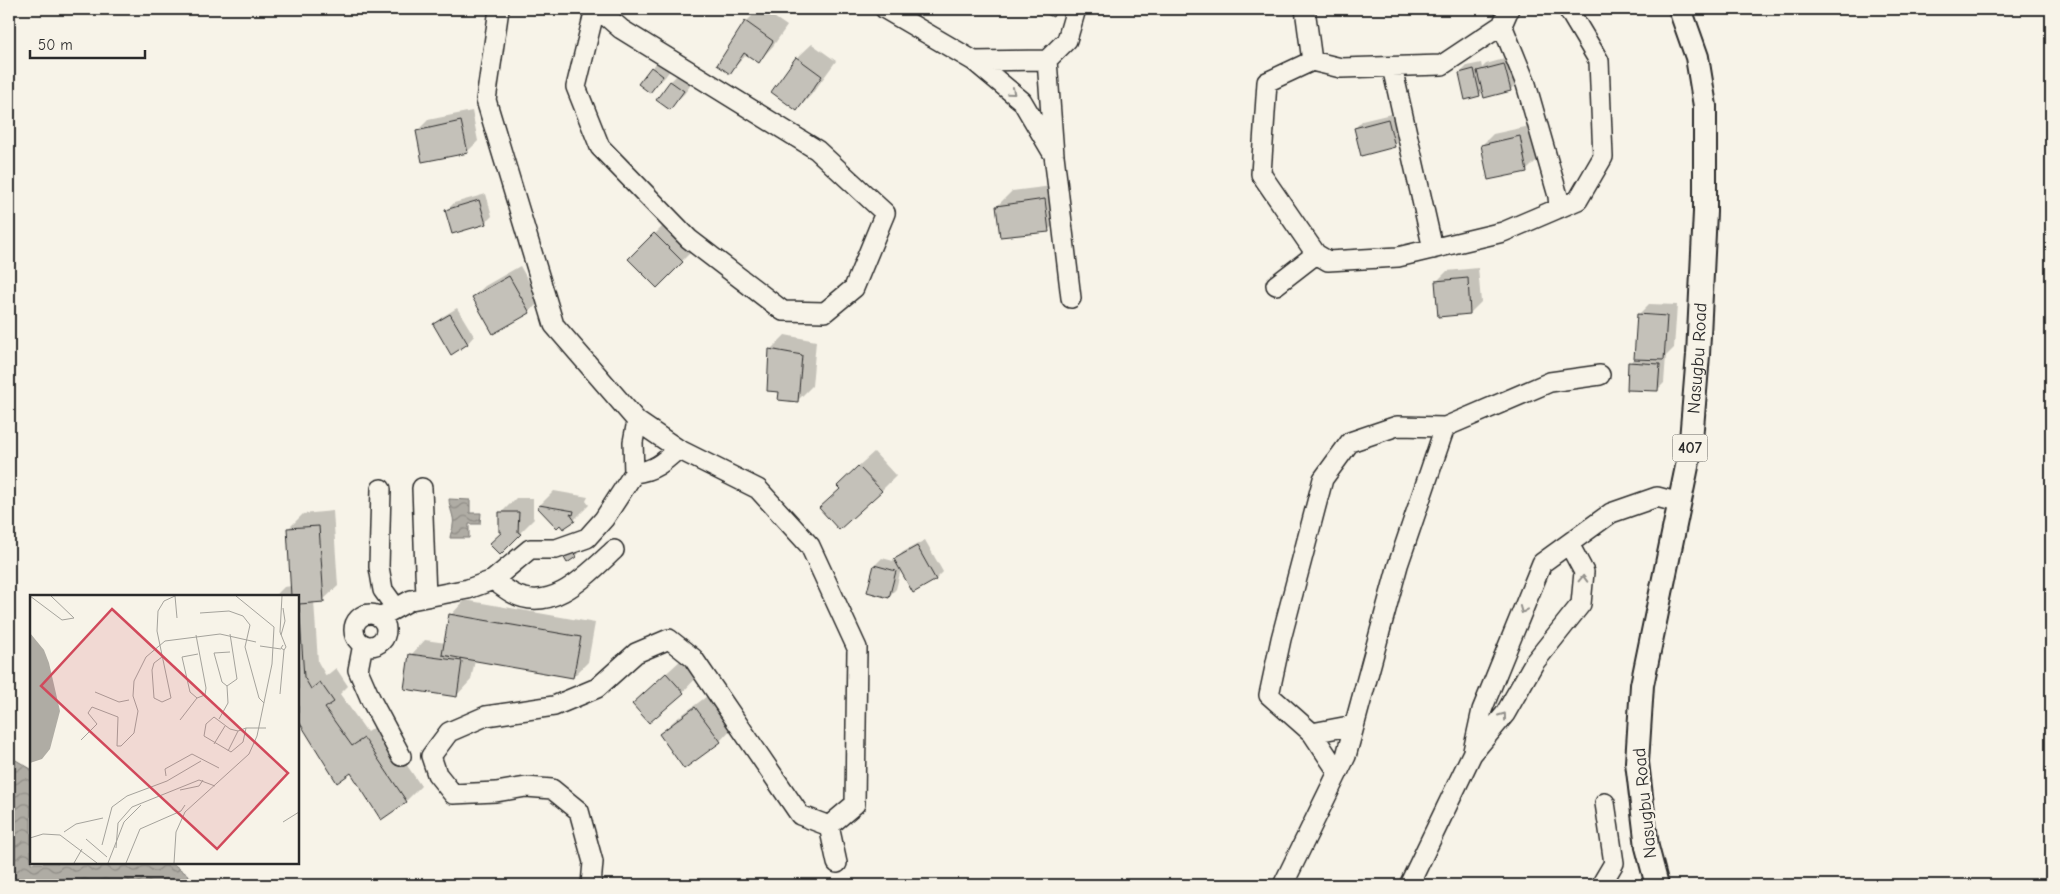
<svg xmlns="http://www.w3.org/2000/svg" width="2060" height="894" font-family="'Comic Neue',sans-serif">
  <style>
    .water { fill: url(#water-waves); stroke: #7a7874 }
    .shadow { fill: #0003 }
    .building { fill: #c4c1b9; stroke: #2b2b2b }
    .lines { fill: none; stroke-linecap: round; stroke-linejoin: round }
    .minor-casing { stroke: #2b2b2b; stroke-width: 22 }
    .major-casing { stroke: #2b2b2b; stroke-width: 26 }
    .minor { stroke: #f7f3e8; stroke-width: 19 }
    .major { stroke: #f7f3e8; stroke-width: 22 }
    .oneway { stroke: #918f8a }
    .labels { text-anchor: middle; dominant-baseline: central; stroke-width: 5; stroke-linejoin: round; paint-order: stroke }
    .shield { fill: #f7f3e8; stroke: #686764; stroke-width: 1 }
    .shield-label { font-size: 16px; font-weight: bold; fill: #2b2b2b }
    .street-label { font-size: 18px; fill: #2b2b2b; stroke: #f7f3e8 }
    .inset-road { fill: none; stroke: #a5a39c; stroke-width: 1 }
    .view { fill: #d1495b; fill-opacity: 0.15; stroke: #d1495b; stroke-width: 2.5 }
    .inset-edge { fill: none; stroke: #2b2b2b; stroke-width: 2.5 }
  </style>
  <defs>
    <pattern id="water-waves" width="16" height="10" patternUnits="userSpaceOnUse" patternTransform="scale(1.25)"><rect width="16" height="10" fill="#afaca4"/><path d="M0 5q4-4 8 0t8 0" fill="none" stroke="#8f8c86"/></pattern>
  </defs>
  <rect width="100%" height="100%" fill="#f7f3e8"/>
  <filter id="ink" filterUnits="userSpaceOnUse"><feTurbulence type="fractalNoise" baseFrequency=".02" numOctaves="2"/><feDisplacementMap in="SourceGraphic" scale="10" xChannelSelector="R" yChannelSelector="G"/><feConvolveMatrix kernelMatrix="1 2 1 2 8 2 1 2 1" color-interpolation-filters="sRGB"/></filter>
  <g filter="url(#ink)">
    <path class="water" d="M449,499L470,500V513H481L480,524H469V538H450C450,533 453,530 453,525C455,517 449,509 449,499Z
      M9,756L31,769V863H172L201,885H9Z"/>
    <path class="shadow" d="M759,9H762L787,26L773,46L759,61L747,54L730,72L746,22Z
      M812,44L836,61L811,95L797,110V58Z
      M666,53L677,60L665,77L650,92L652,68Z
      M1511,57L1517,83L1510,90L1484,91L1479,95L1460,73L1467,66L1481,63L1482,68L1486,64Z
      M686,67L698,75L684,94L669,108L658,100L671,81Z
      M472,111L478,141L467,152L417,131L428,120Z
      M1395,113L1402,138L1394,146L1355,128L1362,121Z
      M1530,126L1537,160L1526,171L1482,145L1493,134Z
      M1060,185L1063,216L1048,230L997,206L1012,191Z
      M486,194L492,216L485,223L447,210L454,203Z
      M666,223L693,250L657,286L630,259Z
      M520,266L540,301L529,312L473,297L485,286Z
      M1478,268L1481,302L1470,313L1436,282L1447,271Z
      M1649,304L1677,305L1674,348L1666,356L1664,383L1657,390L1630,363L1635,357L1638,315Z
      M457,308L474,336L467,344L434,324L442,317Z
      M785,335L816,341L812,386L797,401L780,391L770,350Z
      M874,452L896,476L881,491L841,489L853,471Z
      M554,491L588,497L586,501L589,505L574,520L540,505Z
      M516,498H533V517L534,519L500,553L505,530L501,513Z
      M333,511L338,586L323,600L314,601L318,662L326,676L336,668L348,686L340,694L367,732L379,724L421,786L406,801L351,771L337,781L298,718V596H275L284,587L292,586L288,529L303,514Z
      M925,540L943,572L936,579L913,592L901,569L896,589L889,596L875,565L882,558L897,562L896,559L903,552Z
      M590,542L576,556H564Z
      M465,600L595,623L588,662L573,677L475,660L471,680L457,695L411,655L425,640L446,643L451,615Z
      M681,660L697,677L683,692L648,690Z
      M710,694L734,726L720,741L660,734L675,720Z
      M1348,878L1369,885H1340Z"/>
    <path class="building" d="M1036,9H1057L1053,17Z
      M745,21L773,41L759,63L744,53L730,74L717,65Z
      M796,57L822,76L797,111L771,92Z
      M1504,64L1511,91L1484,98L1477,71Z
      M651,67L663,76L650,93L638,84Z
      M1474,69L1480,96L1465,100L1459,73Z
      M670,81L684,91L670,110L656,100Z
      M1388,119L1395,147L1361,156L1354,128Z
      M461,121L468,153L422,162L416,131Z
      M1520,136L1527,172L1488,180L1481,145Z
      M1045,199L1049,232L1000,237L996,206Z
      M479,200L486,224L452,234L445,210Z
      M654,233L683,262L657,288L628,259Z
      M509,276L530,313L493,334L472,297Z
      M1468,278L1470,314L1438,317L1435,281Z
      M450,314L468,344L451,355L433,324Z
      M1637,314L1667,316L1664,360L1634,359Z
      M769,349L802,355L798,402L778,400L779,392L767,391Z
      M1628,362L1660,364L1658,391L1627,390Z
      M858,466L882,491L839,530L819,508L840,489L837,486Z
      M539,505L574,511L573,515L570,514L575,521L563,529L560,525L557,528L538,508Z
      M499,512H519L518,532L521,534L500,555L489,544L502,532H499Z
      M319,526L324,602L299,604L304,677L311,689L320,682L334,702L325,708L352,746L364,738L407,802L381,820L351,773L337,783L298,720V596H291L287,528Z
      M917,546L936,580L913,593L894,559Z
      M572,550L576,557L567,563L563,556Z
      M874,565L896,571L889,598L867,592Z
      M449,614L581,637L573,678L442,655Z
      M409,654L462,661L457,697L404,689Z
      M666,673L684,693L649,723L632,704Z
      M695,707L721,742L684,769L659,734Z"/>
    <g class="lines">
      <g class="minor-casing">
        <path id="minor" d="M499,9L486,100L554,325L637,421L678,449L758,489L810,546L857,648L855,804L829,826L800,815L693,658L669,639L636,653L597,688L554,706L486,716L449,732L431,756L437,774L453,794L496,792L526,787L552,789L579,811L593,862L591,885
          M595,9L576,87L600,147L689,239L783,311L825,312L854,288L885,213L817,150L621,29L598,9
          M885,9L974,61L1047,60L1067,40L1076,9
          M1305,9L1312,61
          M1509,9L1502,25L1442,65L1341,68L1312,61L1267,82L1261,174L1316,254L1328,261L1398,257L1503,232L1578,200L1603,157L1599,61L1568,9
          M1502,25L1526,84L1558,196L1559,208
          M1047,60L1054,155L1071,298
          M974,61L1022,101L1052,152
          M1392,67L1433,249
          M1276,285L1316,254
          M637,421L633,442L634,473C654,471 664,462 678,449
          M422,488L426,597
          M381,489L379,567L383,590L396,608
          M493,580C499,584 505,589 512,593C551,615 588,574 614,550
          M354 630a16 16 0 1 1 32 0a16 16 0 1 1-32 0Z
          M380,617L411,600L468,589L493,580L530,549H556L587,538L604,519L634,473
          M363,644L358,670L371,700L401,756
          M1312,733L1269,695L1281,639L1323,479L1350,442L1397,426L1445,427L1550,382L1600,375
          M1473,751L1482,710L1542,563L1611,513L1657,497L1680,503
          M1338,772L1312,733L1354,725
          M829,826L837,863
          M1283,885L1346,756L1398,565L1445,427
          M1409,885L1472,754L1505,714L1534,663L1581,604L1584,572L1569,544
          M1601,885L1614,863L1605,803"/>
      </g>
      <g class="major-casing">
        <g id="major">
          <path id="s1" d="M1657,885L1647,847L1637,762L1642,685L1690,452L1698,355L1705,212V106L1697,57L1680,9"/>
        </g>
      </g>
      <use href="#minor" class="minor"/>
      <use href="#major" class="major"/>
    </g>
    <defs><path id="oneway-chevron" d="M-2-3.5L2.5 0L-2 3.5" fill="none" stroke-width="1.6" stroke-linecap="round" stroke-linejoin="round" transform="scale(1.25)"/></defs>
    <g class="oneway">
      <use href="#oneway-chevron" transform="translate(1012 92) rotate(40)"/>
      <use href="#oneway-chevron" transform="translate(1583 579) rotate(-88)"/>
      <use href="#oneway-chevron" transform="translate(1523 610) rotate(112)"/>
      <use href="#oneway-chevron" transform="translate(1503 716) rotate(-54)"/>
    </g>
  </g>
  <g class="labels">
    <rect class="shield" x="1672.5" y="434.5" width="35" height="27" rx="4"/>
    <g class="shield-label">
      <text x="1690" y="448">407</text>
    </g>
    <g class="street-label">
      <text stroke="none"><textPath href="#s1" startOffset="534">Nasugbu Road</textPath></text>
      <text transform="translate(1645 803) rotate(-96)">Nasugbu Road</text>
    </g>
  </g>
  <g transform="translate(30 595)">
    <rect width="269" height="269" fill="#f7f3e8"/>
    <path d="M0,38L14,55L19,68L30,116L20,154L12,164L0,168Z" fill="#afaca4"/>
    <path class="inset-road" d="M0,1L32,25L44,23L21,1M145,1L147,23M252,1L250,37L256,52L254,55L251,53L253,50M170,18L199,16L213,21L220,30L215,52L229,103L234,108M200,39L207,84L197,91L192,87L184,58L200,57M166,40L176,93L175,100L167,103L160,97L152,62L168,59M251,40L255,26L253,13M230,51L251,54M132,62L124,68L122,75L124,103L132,107L141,103L127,36L128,16L134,6L145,1M65,97L89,107L99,105M250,99L254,55M189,124L198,108L197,91M150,125L167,103M216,133L213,147L201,157L174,141L176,129L184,122L200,134L208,136L216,133H236M51,145L67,129L58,118L62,112L88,122L87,151H91L104,138L108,116L103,101L104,86L116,62L135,46L190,39L226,47M184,149L195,131M198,156L208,136M136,181L135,174L162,159L189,173M150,195L169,191L173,185M253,227L269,217M34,237L46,229L73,223M0,243L13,239L30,240L67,268M56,244L77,262M72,250L82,212L97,201L137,186L171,166M86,253L88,228L102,212L169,185L185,191M44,268L52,254M78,268L94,227L111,210M96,268L110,234L151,216L155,210M144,268L146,237L155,217L219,159L227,141L242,69L244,32L206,1"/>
    <path class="view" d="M82,14L258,178L187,254L11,91Z"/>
    <rect width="269" height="269" class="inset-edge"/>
  </g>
  <rect width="2060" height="894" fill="none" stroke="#f7f3e8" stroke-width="30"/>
  <rect x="15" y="15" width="2030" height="864" fill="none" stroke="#2b2b2b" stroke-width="2" filter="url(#ink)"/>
  <path d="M30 50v8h115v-8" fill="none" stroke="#2b2b2b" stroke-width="2.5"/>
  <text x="38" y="50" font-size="15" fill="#2b2b2b" stroke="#f7f3e8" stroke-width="4" paint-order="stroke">50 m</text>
</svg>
